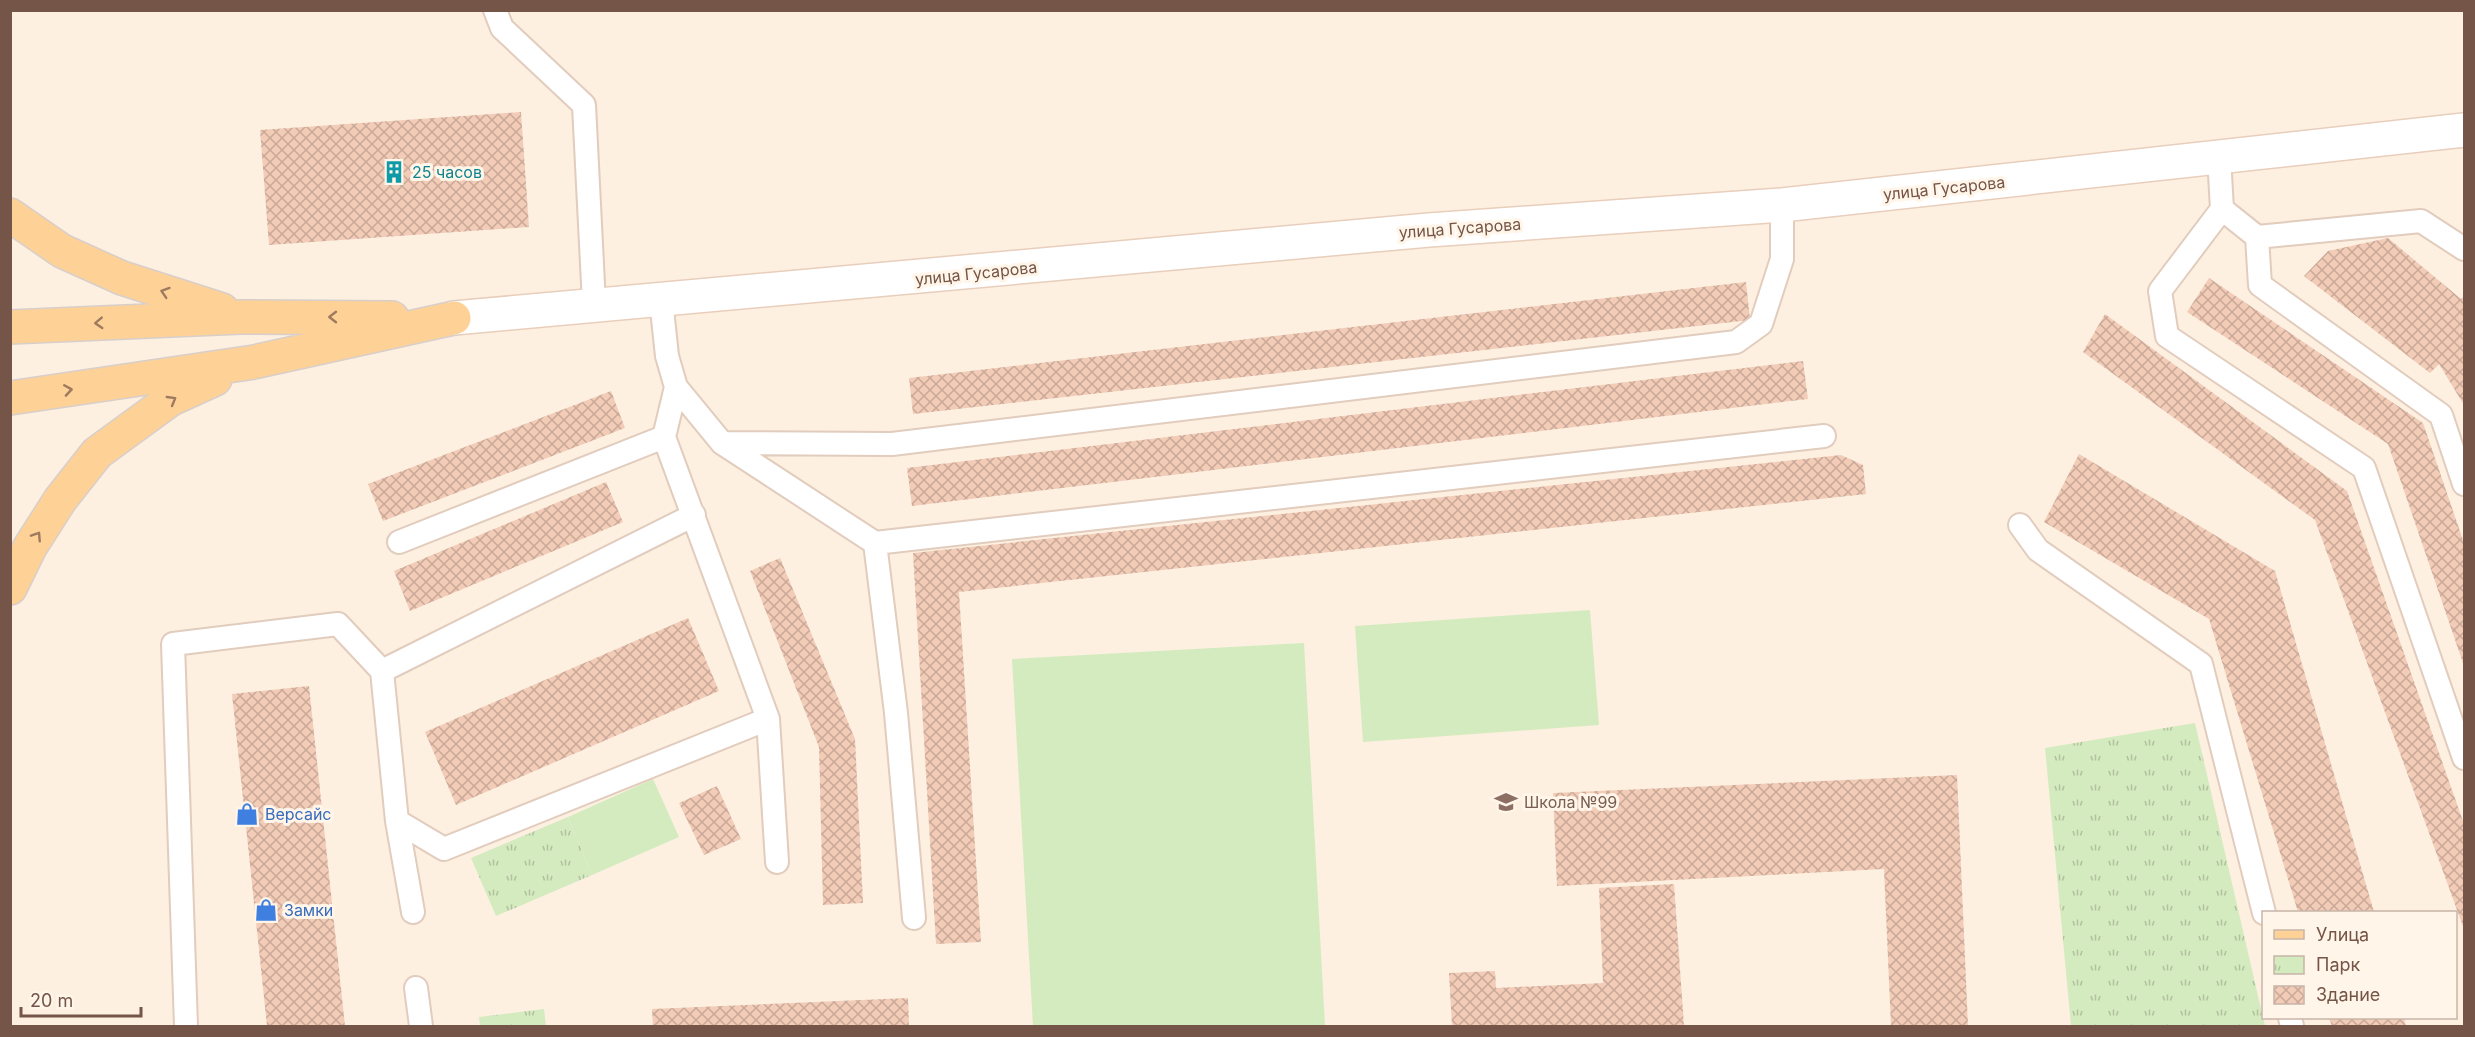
<svg xmlns="http://www.w3.org/2000/svg" width="2475" height="1037" font-family="Inter,sans-serif">
  <style>
    .green { fill: #d4ebbf }
    .park { fill: url(#park-tufts) }
    .building { fill: url(#building-cross-hatch) }
    .lines { fill: none; stroke-linecap: round; stroke-linejoin: round }
    .lane-casing { stroke: #e1ccbd; stroke-width: 26 }
    .secondary-casing { stroke: #e9cebc; stroke-width: 36 }
    .primary-casing { stroke: #d8cfcb; stroke-width: 36 }
    .lane { stroke: #fff; stroke-width: 22 }
    .secondary { stroke: #fff; stroke-width: 33 }
    .primary { stroke: #fed197; stroke-width: 33 }
    .oneway { stroke: #9e7a5f }
    .labels { text-anchor: middle; dominant-baseline: central; stroke-width: 6; stroke-linejoin: round; paint-order: stroke }
    .culture-label { font-size: 16px; fill: #0d838f; stroke: #fff5e8; text-anchor: start }
    .street-label { font-size: 16px; fill: #755547; stroke: #fff5e8 }
    .education-label { font-size: 16px; fill: #785e54; stroke: #fff5e8; text-anchor: start }
    .shop-label { font-size: 16px; fill: #366cbe; stroke: #fff5e8; text-anchor: start }
  </style>
  <defs>
    <pattern id="park-tufts" width="24" height="20" patternUnits="userSpaceOnUse" patternTransform="scale(1.5)"><rect width="24" height="20" fill="#d4ebbf"/><path d="M3 7l-1-3M5 7V3M7 7l1-3M15 17l-1-3M17 17v-4M19 17l1-3" fill="none" stroke="#b1c19d"/></pattern>
    <pattern id="building-cross-hatch" width="8" height="8" patternUnits="userSpaceOnUse" patternTransform="scale(1.5)"><rect width="8" height="8" fill="#f3ccb8"/><path d="M0 0l8 8M0 8l8-8" fill="none" stroke="#c9a897"/></pattern>
  </defs>
  <rect width="100%" height="100%" fill="#fdf0e1"/>
  <path class="green" d="M1590,610L1599,725L1363,742L1355,626Z
    M1304,643L1325,1026H1033L1012,659Z
    M653,779L679,837L592,875L568,817Z"/>
  <path class="park" d="M2195,723L2265,1026H2071L2045,748Z
    M568,817L592,875L496,916L471,858Z
    M544,1009L546,1026H480L479,1017Z"/>
  <path class="building" d="M521,112L529,227L269,245L260,130Z
    M2388,238L2461,299L2464,297V405L2439,364L2430,373L2304,276L2328,251Z
    M2209,278L2423,423L2464,543V666L2388,444L2187,312Z
    M1746,282L1750,320L913,414L909,378Z
    M2105,314L2347,491L2464,824V929L2315,520L2083,352Z
    M1803,361L1808,399L912,506L907,468Z
    M611,391L625,428L383,521L368,484Z
    M2079,454L2275,571L2374,912H2298L2209,619L2044,522Z
    M1841,455L1863,465L1866,494L959,592L981,942L936,944L913,553Z
    M606,482L623,522L410,611L394,571Z
    M780,558L855,739L863,903L823,905L819,747L750,571Z
    M688,618L719,691L456,805L425,732Z
    M309,686L345,1026H267L232,694Z
    M1957,775L1968,1026H1891L1884,869L1557,886L1553,793Z
    M717,786L741,839L704,855L679,803Z
    M1674,884L1684,1026H1452L1449,973L1495,971L1496,988L1603,983L1599,888Z
    M908,998L909,1026H653L652,1009Z
    M2329,1018H2404L2406,1026H2332Z"/>
  <g class="lines">
    <g class="lane-casing">
      <path id="lane" d="M495,10L502,28L584,105L594,304
        M2219,157L2222,209L2257,237L2260,285L2441,415L2464,484
        M2222,209L2160,291L2167,336L2364,468L2464,758
        M2257,237L2421,221L2464,249
        M676,387L722,443L892,444L1736,342L1761,324L1782,259V205
        M722,443L875,543L1824,436
        M2020,525L2038,550L2201,664L2264,913
        M399,542L664,437
        M875,543L896,713L914,918
        M768,719L777,862
        M397,821L444,849L768,719L664,437L676,387L667,356L661,300
        M413,912L397,821L382,671L694,515
        M416,988L421,1026
        M2290,1018L2292,1026
        M186,1026L173,644L338,624L382,671"/>
    </g>
    <g class="secondary-casing">
      <path id="secondary" d="M454,318L1429,230L1782,205L2464,130"/>
    </g>
    <g class="primary-casing">
      <path id="primary" d="M10,215L62,251L122,278L222,310
        M10,327L241,317L392,318
        M10,398L254,362L454,318
        M10,588L30,547L60,500L97,453L171,399L215,379"/>
    </g>
    <use href="#lane" class="lane"/>
    <use href="#secondary" class="secondary"/>
    <use href="#primary" class="primary"/>
  </g>
  <defs><path id="oneway-chevron" d="M-2-3.5L2.5 0L-2 3.5" fill="none" stroke-width="1.6" stroke-linecap="round" stroke-linejoin="round" transform="scale(1.5)"/></defs>
  <g class="oneway">
    <use href="#oneway-chevron" transform="translate(165 292) rotate(-162)"/>
    <use href="#oneway-chevron" transform="translate(333 317) rotate(-180)"/>
    <use href="#oneway-chevron" transform="translate(99 323) rotate(177)"/>
    <use href="#oneway-chevron" transform="translate(68 390) rotate(-9)"/>
    <use href="#oneway-chevron" transform="translate(172 400) rotate(-30)"/>
    <use href="#oneway-chevron" transform="translate(37 536) rotate(-57)"/>
  </g>
  <defs>
    <g id="building-bare" transform="scale(1.8)"><path d="M-4-6H4V6H1V3H-1V6H-4ZM-2.5-4.3h1.7v1.8h-1.7ZM.8-4.3h1.7v1.8H.8ZM-2.5-1h1.7V.8h-1.7ZM.8-1h1.7V.8H.8Z" fill="#0f9aa8" stroke="#fff5e8" stroke-width="2.5" paint-order="stroke"/></g>
    <g id="school-bare" transform="scale(1.8)"><path d="M0-5L7-2L0 1L-7-2ZM-4 1L0 2.5L4 1V4Q0 6-4 4Z" fill="#8d6e63" stroke="#fff5e8" stroke-width="2.5" paint-order="stroke"/></g>
    <g id="shop-bare" transform="scale(1.8)"><path d="M-5-2.5h2.3a2.7 3.5 0 0 1 5.4 0H5L5.5 6h-11ZM-1.5-2.5h3a1.5 2.3 0 0 0-3 0Z" fill="#3f7fe0" stroke="#fff5e8" stroke-width="2.5" paint-order="stroke"/></g>
  </defs>
  <g fill-rule="evenodd">
    <use href="#building-bare" x="394" y="172"/>
    <use href="#school-bare" x="1506" y="802"/>
    <use href="#shop-bare" x="247" y="814"/>
    <use href="#shop-bare" x="266" y="910"/>
  </g>
  <g class="labels">
    <g class="culture-label">
      <text x="412" y="172">25 часов</text>
    </g>
    <g class="street-label">
      <text transform="translate(1944 188) rotate(-6)">улица Гусарова</text>
      <text transform="translate(1460 228) rotate(-4)">улица Гусарова</text>
      <text transform="translate(976 273) rotate(-6)">улица Гусарова</text>
    </g>
    <g class="education-label">
      <text x="1524" y="802">Школа №99</text>
    </g>
    <g class="shop-label">
      <text x="265" y="814">Версайс</text>
      <text x="284" y="910">Замки</text>
    </g>
  </g>
  <rect width="2475" height="1037" fill="none" stroke="#755547" stroke-width="24"/>
  <rect x="2262" y="911" width="195" height="108" fill="#fff5e8" stroke="#c8b5a8" stroke-width="1.5"/>
  <rect x="2274" y="930" width="30" height="9" fill="#fed197" stroke="#c8b5a8" stroke-width="1.5"/>
  <text x="2316" y="941" font-size="18" fill="#755547">Улица</text>
  <rect x="2274" y="956" width="30" height="18" fill="url(#park-tufts)" stroke="#c8b5a8" stroke-width="1.5"/>
  <text x="2316" y="971" font-size="18" fill="#755547">Парк</text>
  <rect x="2274" y="986" width="30" height="18" fill="url(#building-cross-hatch)" stroke="#c8b5a8" stroke-width="1.5"/>
  <text x="2316" y="1001" font-size="18" fill="#755547">Здание</text>
  <path d="M21 1007v9h120v-9" fill="none" stroke="#755547" stroke-width="3"/>
  <text x="30" y="1007" font-size="18" fill="#755547" stroke="#fff5e8" stroke-width="4.5" paint-order="stroke">20 m</text>
</svg>
